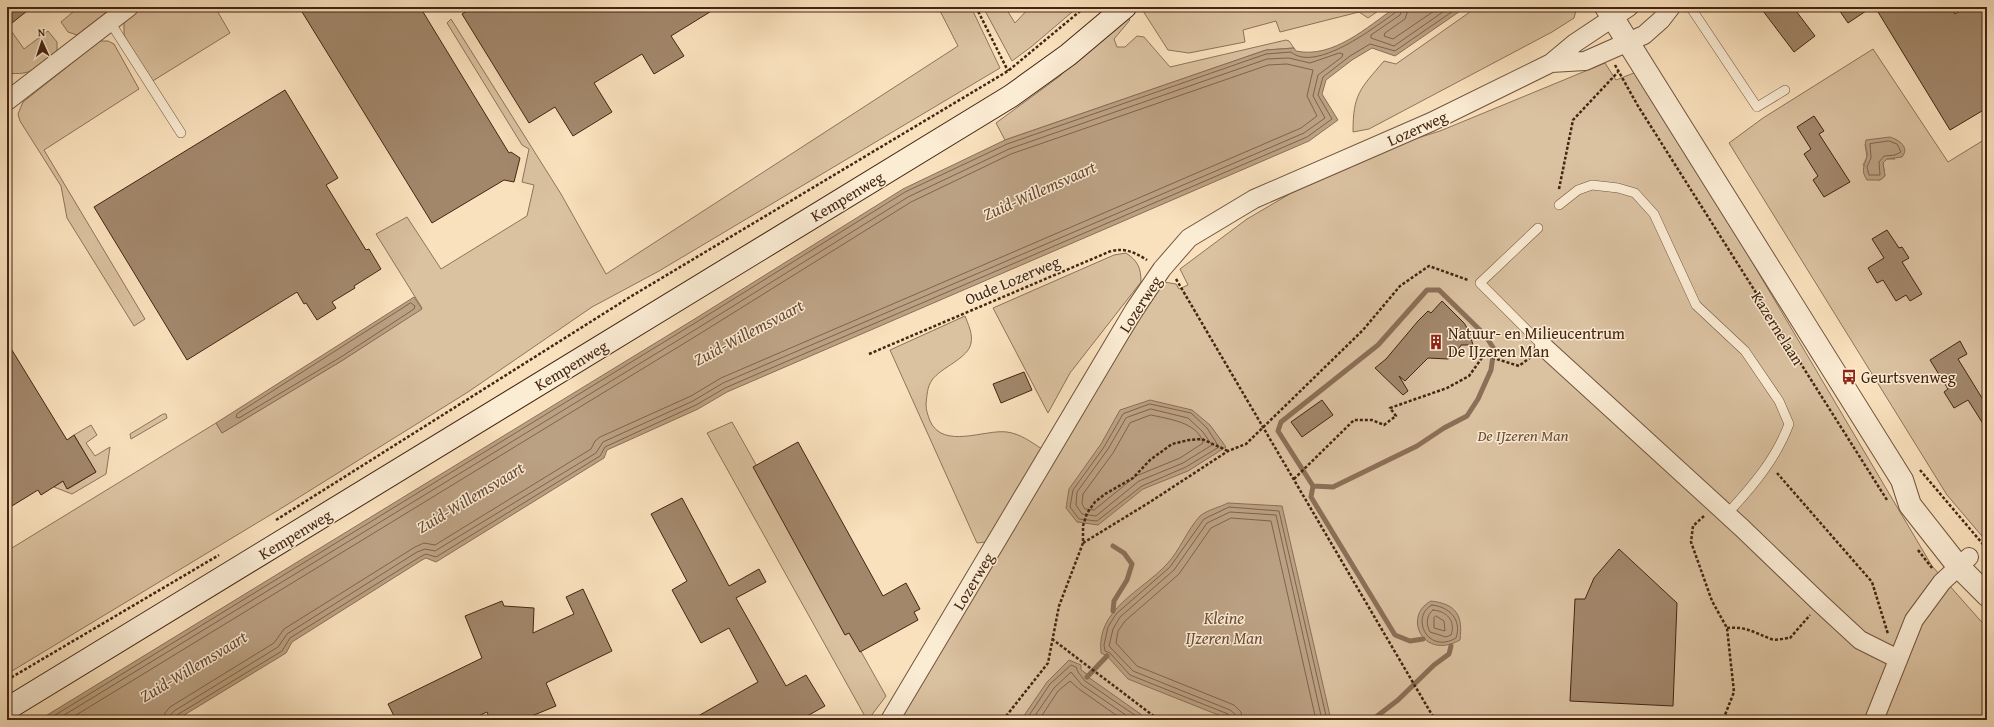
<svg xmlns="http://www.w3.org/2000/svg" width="1994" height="727" font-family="'Gentium Book Plus',serif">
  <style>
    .green { fill: #dac1a0; stroke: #8f7359; fill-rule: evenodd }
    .water { fill: #bba183; stroke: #8b6f56 }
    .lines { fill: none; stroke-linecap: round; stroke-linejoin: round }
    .shore { stroke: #80634a; stroke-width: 1 }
    .stream { stroke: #8b6f56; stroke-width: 5 }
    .building { fill: #a2876b; stroke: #442512 }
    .service-casing { stroke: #71543d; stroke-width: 10 }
    .minor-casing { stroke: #71543d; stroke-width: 20 }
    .tertiary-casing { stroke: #71543d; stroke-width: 24 }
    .secondary-casing { stroke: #442512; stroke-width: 24 }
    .path { stroke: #442512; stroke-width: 2.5; stroke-dasharray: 3 2; stroke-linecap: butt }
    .service { stroke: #fbecd4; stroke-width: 9 }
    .minor { stroke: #fbecd4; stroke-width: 18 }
    .tertiary { stroke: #fbecd4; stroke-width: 22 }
    .secondary { stroke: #fbecd4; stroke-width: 22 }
    .labels { text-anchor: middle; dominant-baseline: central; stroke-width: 3; stroke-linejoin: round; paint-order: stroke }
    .street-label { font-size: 16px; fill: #442512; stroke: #fbecd4 }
    .poi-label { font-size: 16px; fill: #442512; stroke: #fbecd4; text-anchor: start }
    .park-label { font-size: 16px; font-style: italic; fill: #6a4c36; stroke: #fbecd4 }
    .water-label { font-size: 17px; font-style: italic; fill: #684a34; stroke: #fbecd4 }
  </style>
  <rect width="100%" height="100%" fill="#f9e1bd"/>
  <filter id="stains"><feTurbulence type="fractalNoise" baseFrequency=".005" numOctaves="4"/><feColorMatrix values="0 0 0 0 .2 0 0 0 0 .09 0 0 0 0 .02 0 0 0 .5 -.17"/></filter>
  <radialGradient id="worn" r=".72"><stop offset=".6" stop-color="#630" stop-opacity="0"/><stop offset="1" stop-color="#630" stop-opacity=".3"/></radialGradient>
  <path class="green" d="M79,7H113L77,35L68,32L61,22Z
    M144,7H215L230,33L151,82L124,35V22Z
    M938,7H971L1000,68L659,271L592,307L468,392L285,506L7,674V551L216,423L222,433L343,360L422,308L376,234L407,217L441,269L527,216L534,185L522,182L529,149L522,145L447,23L451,19L561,194L606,274L958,46Z
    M983,7H1005L1015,23L1030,7H1078L1031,47L1012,61Z
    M1143,7H1384L1368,18L1359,12L1280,32L1276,21L1243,30L1245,42L1189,53L1168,50L1143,11Z
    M1477,7H1577L1574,18L1552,32L1369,129L1353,132C1353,94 1360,89 1384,61L1396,64Z
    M1126,15L1130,20L1114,39L1117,47H1125L1137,36L1144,37L1170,67L1286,40L1289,41L1294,48L1266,50L1005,140L996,123L1060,76L1080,55Z
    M7,25L24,49L48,31L57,42V52C37,67 33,76 7,73Z
    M100,41H108L114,44L139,89L44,150L145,319L134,326L67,218L61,186L20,121L18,114L23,102Z
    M1873,49L1948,162L1987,138V542L1947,495L1729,143L1763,118ZM1865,144L1895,159H1887L1883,163L1885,176L1880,180L1874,179L1863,165L1867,157Z
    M1605,63L1616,80L1639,71L1932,566L1987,628V720H897C990,577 1070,425 1164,282L1176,284L1179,289L1188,285L1180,269L1247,219L1293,192L1386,148L1440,131Z
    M1126,253C1138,261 1141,268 1141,282L1070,373L1048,413L993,308L1114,255Z
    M965,316C968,324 973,334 971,343C969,358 940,368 932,380C927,387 927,396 926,404C926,411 928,415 930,421C943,450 985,429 1007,432C1021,434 1031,442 1042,449L986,542L977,543L890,350Z
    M163,414H166L167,418L131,439L130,434Z
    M732,422L886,696L868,720H867L707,433Z
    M91,425L97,435L86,443L95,456L110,447L106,474L72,494L54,487L63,481L68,489L96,472L74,435Z"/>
  <path class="water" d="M1396,7H1466L1395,56L1372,48L1352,60L1326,80L1322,94L1338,120L1309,141L727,392L698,409L607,450L604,458L436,562L426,558L422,560L292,642L286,653L176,720H39L693,320L903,189L1005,140L1266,50L1294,48L1296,51C1333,59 1367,27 1396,7Z
    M1890,137C1899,140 1910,147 1902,157L1887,159L1883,163L1885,176L1880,180H1867C1860,170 1865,166 1867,156C1868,150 1864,145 1866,140Z
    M414,297L422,309L343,360L222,433L216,423Z
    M1150,400L1192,410L1210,425L1226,447L1188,471L1143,489L1098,525L1077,522L1066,508L1069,489L1101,444L1120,410Z
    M1228,503L1282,506L1331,720H1231L1128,679L1107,656L1101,653C1096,609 1141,592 1167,564C1180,550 1187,530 1200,516C1207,510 1220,507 1228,503Z
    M1431,601C1457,604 1463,616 1460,640C1423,661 1402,616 1431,601Z
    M1069,660L1081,665V670L1087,674L1088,677L1149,720H1021L1047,682Z"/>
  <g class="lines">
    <path class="shore" d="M1403,7L1400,15L1371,35V38L1394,46L1450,7
      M1409,7L1405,19L1385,33L1384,36L1393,39L1440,7
      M1889,141L1897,144L1901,152L1895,155L1884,156L1879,162L1880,175H1869L1867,167L1871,158L1870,144Z
      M411,303L415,306L414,309L341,357L239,418L236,417L237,414Z
      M1150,404L1191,413L1207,428L1219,447L1186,467L1142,486L1097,521L1079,519L1070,507L1073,490L1104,447L1123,414Z
      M1151,409L1188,418L1203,432L1212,445L1183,463L1139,481L1096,516L1082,514L1076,505L1077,492L1108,449L1126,418Z
      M1151,415C1168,419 1198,422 1203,443L1180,458L1136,476L1094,510L1085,509L1082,504L1083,494L1113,453L1130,423Z
      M1432,605C1450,607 1462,620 1456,638C1427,655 1410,616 1432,605Z
      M1433,610C1447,611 1456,621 1451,635L1446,637L1430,632C1426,625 1426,615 1433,610Z
      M1436,616L1444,621L1445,631L1434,628V618Z
      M47,720L695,323L905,192L1007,144L1266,54L1291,52C1316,73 1375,27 1396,12L1398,7
      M56,720L698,328L908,197L1009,149L1267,59L1289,58L1310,63L1339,53L1343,54L1342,57L1318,75L1313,96L1325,118L1304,133L723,383L693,401L603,442L596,453L435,551L425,549L417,552L287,634L278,647L174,711L171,714L170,720
      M68,720L701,333L911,202L1011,154L1268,65L1287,64L1313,70L1307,96L1317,116L1301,128L721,378L691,396L600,437L595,441L591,449L435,545L424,543L415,547L284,629L274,643L170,707L165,713L164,720
      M175,720L177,715L282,651L290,638L420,557L426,554L436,557L600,456L605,447L696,405L725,388L1307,137L1332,119L1318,95L1323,77L1350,56L1370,44L1395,51L1459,7
      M1026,720L1050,684L1071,665L1076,667L1078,672L1085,681L1142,720
      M1032,720L1054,688L1071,672L1082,685L1133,720
      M1039,720L1058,691L1070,681L1079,689L1123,720
      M1231,720L1228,714L1130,675L1110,653L1105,651L1104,645L1108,627L1116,614L1170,567L1204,519L1229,507L1279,511L1327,720
      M1236,720L1235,714L1230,710L1133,671L1109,646L1113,629L1120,617L1174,570L1207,523L1230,512L1276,515L1322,720
      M1242,720L1241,712L1234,705L1137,666L1116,643L1118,631L1125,621L1179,574L1211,528L1231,518L1271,521L1316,720"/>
    <path class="stream" d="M1313,486L1333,487L1417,446L1444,428L1467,416L1478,399L1491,370L1494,349L1485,335L1439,290H1427L1378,345L1281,422L1278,431L1313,486L1311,497L1395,635L1410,641L1423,639
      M1113,546L1124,553L1132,564L1127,580L1114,601L1113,611
      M1087,677L1107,656
      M1372,720L1398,700L1434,665L1449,654L1451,646"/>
  </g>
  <path class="building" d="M7,7H32L7,27Z
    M299,7H420L509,153L511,152L520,158L514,182L504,180L432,223Z
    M473,7H718L671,36L684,56L654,74L642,54L594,83L612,112L573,136L555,107L529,123L462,14Z
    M1760,7H1793L1815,36L1794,52Z
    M1837,7H1872L1848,23Z
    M1875,7H1951L1955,14L1966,7H1987V108L1950,130Z
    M285,90L338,178L326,185L366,250L369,249L381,269L354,286L355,288L332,302L336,308L317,320L306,303L304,304L297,292L187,360L94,207Z
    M1814,116L1824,131L1819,134L1850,182L1824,197L1813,180L1818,176L1804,154L1811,149L1797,127Z
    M1887,230L1899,248L1902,247L1909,258L1902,262L1922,294L1910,301L1906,295L1896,301L1883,280L1877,283L1868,268L1884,258L1872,239Z
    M1442,301L1464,323L1469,331L1473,345H1461L1456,354L1448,359L1428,358L1405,381L1399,376L1408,391L1403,395L1375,368L1386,359L1418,321L1428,311L1431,313Z
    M1960,341L1967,354L1958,359L1982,398L1987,395V430L1968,400L1954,408L1944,392L1948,389L1930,360Z
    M7,342L67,440L74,435L96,472L67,489L63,481L41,495L38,490L7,509Z
    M1024,372L1032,390L1001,403L993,384Z
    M1322,400L1333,415L1302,437L1291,422Z
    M798,442L883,596L906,583L920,609L914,612L918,620L860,652L849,633L845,635L753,467Z
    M682,498L729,586L759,569L766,582L736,598L786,686L806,675L825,706L800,720H691L758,682L729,628L701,643L672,590L687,581L651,514Z
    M1619,549L1677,603L1673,706L1570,701L1575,599H1585L1594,578Z
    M583,589L612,651L546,683L556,706L522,720H490L487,712L470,720H396L388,704L482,658L465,616L502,601L504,606L534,608L533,633L574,614L566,597Z"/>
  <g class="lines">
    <g class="service-casing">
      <path id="service" d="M1687,7L1691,8L1757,107L1785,90
        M110,22L181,133
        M1559,205L1578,190L1592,185L1618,188L1635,193L1654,214L1696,305L1745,351L1779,401L1789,424C1776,459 1752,487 1727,514
        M1538,228L1480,283L1544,347"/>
    </g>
    <g class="minor-casing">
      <path id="minor" d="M1551,63L1585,61L1644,35L1661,20L1671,7
        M7,101L129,7
        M1544,347L1742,528L1820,603L1860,640L1898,659
        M890,720L1134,310L1162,269L1189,238L1254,199L1431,122L1551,63L1575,43L1629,7
        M1874,720L1914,620L1942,582L1969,557"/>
    </g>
    <g class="tertiary-casing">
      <path id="tertiary" d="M1606,7L1902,480L1910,505L1958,566L1987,595"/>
    </g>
    <g class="secondary-casing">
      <path id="secondary" d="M7,709L1011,96L1068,55L1125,7"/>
    </g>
    <path class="path" d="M976,7L1008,71
      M1615,65L1638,106L1887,500
      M1559,189L1573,120L1618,72
      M1176,279L1435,720
      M869,354L1111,251C1126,248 1134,252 1147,260
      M1920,470L1987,549
      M1777,473L1872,582L1888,634
      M1294,479L1354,420H1372L1384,425L1396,416L1390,408L1447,388L1469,376L1484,355L1519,366L1531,357
      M1704,516L1693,526L1691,542L1712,601L1727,628L1734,692L1723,720
      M276,520L630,297L1008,71L1085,7
      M1083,543L1150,502L1228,451L1246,444L1363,330L1400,286L1429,266L1468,280
      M1918,550L1932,568
      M1727,628C1746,626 1755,633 1771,639C1776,641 1785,638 1790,638L1810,615
      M1052,639L1159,720
      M7,680L219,555
      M1003,720L1048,663L1059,606L1083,543V526L1087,513L1095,502L1105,494L1133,478L1150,460L1172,444L1189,440L1202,439L1228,451"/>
    <use href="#service" class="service"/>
    <use href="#minor" class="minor"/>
    <use href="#tertiary" class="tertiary"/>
    <use href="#secondary" class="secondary"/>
  </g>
  <defs>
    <g id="building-bare" transform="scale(1.2)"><path d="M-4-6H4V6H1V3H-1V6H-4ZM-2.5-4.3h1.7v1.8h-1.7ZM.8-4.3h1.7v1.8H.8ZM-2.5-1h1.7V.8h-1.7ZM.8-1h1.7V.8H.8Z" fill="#8f2418" stroke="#fbecd4" stroke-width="2.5" paint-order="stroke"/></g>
    <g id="bus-bare" transform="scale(1.2)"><path d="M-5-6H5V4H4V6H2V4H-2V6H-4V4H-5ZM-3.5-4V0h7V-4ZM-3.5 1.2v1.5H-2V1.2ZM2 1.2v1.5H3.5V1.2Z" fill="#8f2418" stroke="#fbecd4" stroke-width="2.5" paint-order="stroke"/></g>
  </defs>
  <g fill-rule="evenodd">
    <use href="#building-bare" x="1436" y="342"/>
    <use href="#bus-bare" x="1849" y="377"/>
  </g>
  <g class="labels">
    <g class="street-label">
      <text transform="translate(1417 128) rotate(-24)">Lozerweg</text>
      <text transform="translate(847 196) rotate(-31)">Kempenweg</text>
      <text transform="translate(1012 280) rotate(-23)">Oude Lozerweg</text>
      <text transform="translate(1140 304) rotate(-57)">Lozerweg</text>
      <text transform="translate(1778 328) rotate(58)">Kazernelaan</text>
      <text transform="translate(571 365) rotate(-31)">Kempenweg</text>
      <text transform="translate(295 534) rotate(-31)">Kempenweg</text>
      <text transform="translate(973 581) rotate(-59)">Lozerweg</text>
    </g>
    <g class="poi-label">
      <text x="1448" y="333">Natuur- en Milieucentrum<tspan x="1448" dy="18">De IJzeren Man</tspan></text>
      <text x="1861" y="377">Geurtsvenweg</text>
    </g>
    <g class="park-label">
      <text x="1523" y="435">De IJzeren Man</text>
    </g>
    <g class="water-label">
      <text transform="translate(1039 190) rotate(-24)">Zuid-Willemsvaart</text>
      <text transform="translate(748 332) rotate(-28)">Zuid-Willemsvaart</text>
      <text transform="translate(470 497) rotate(-31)">Zuid-Willemsvaart</text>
      <text x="1224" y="617">Kleine<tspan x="1224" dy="20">IJzeren Man</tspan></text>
      <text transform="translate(193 666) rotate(-31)">Zuid-Willemsvaart</text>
    </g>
  </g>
  <rect width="1994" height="727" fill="none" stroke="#f9e1bd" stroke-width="24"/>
  <rect x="8" y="8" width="1978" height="711" fill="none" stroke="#442512" stroke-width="2"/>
  <rect x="12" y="12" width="1970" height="703" fill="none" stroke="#442512"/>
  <g transform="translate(42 42) rotate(357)" stroke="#fbecd4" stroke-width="3" paint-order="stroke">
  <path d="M0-3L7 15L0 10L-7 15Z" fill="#442512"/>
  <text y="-6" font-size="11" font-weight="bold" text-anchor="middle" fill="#442512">N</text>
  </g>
  <rect width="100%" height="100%" filter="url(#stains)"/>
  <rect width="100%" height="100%" fill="url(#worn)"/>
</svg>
